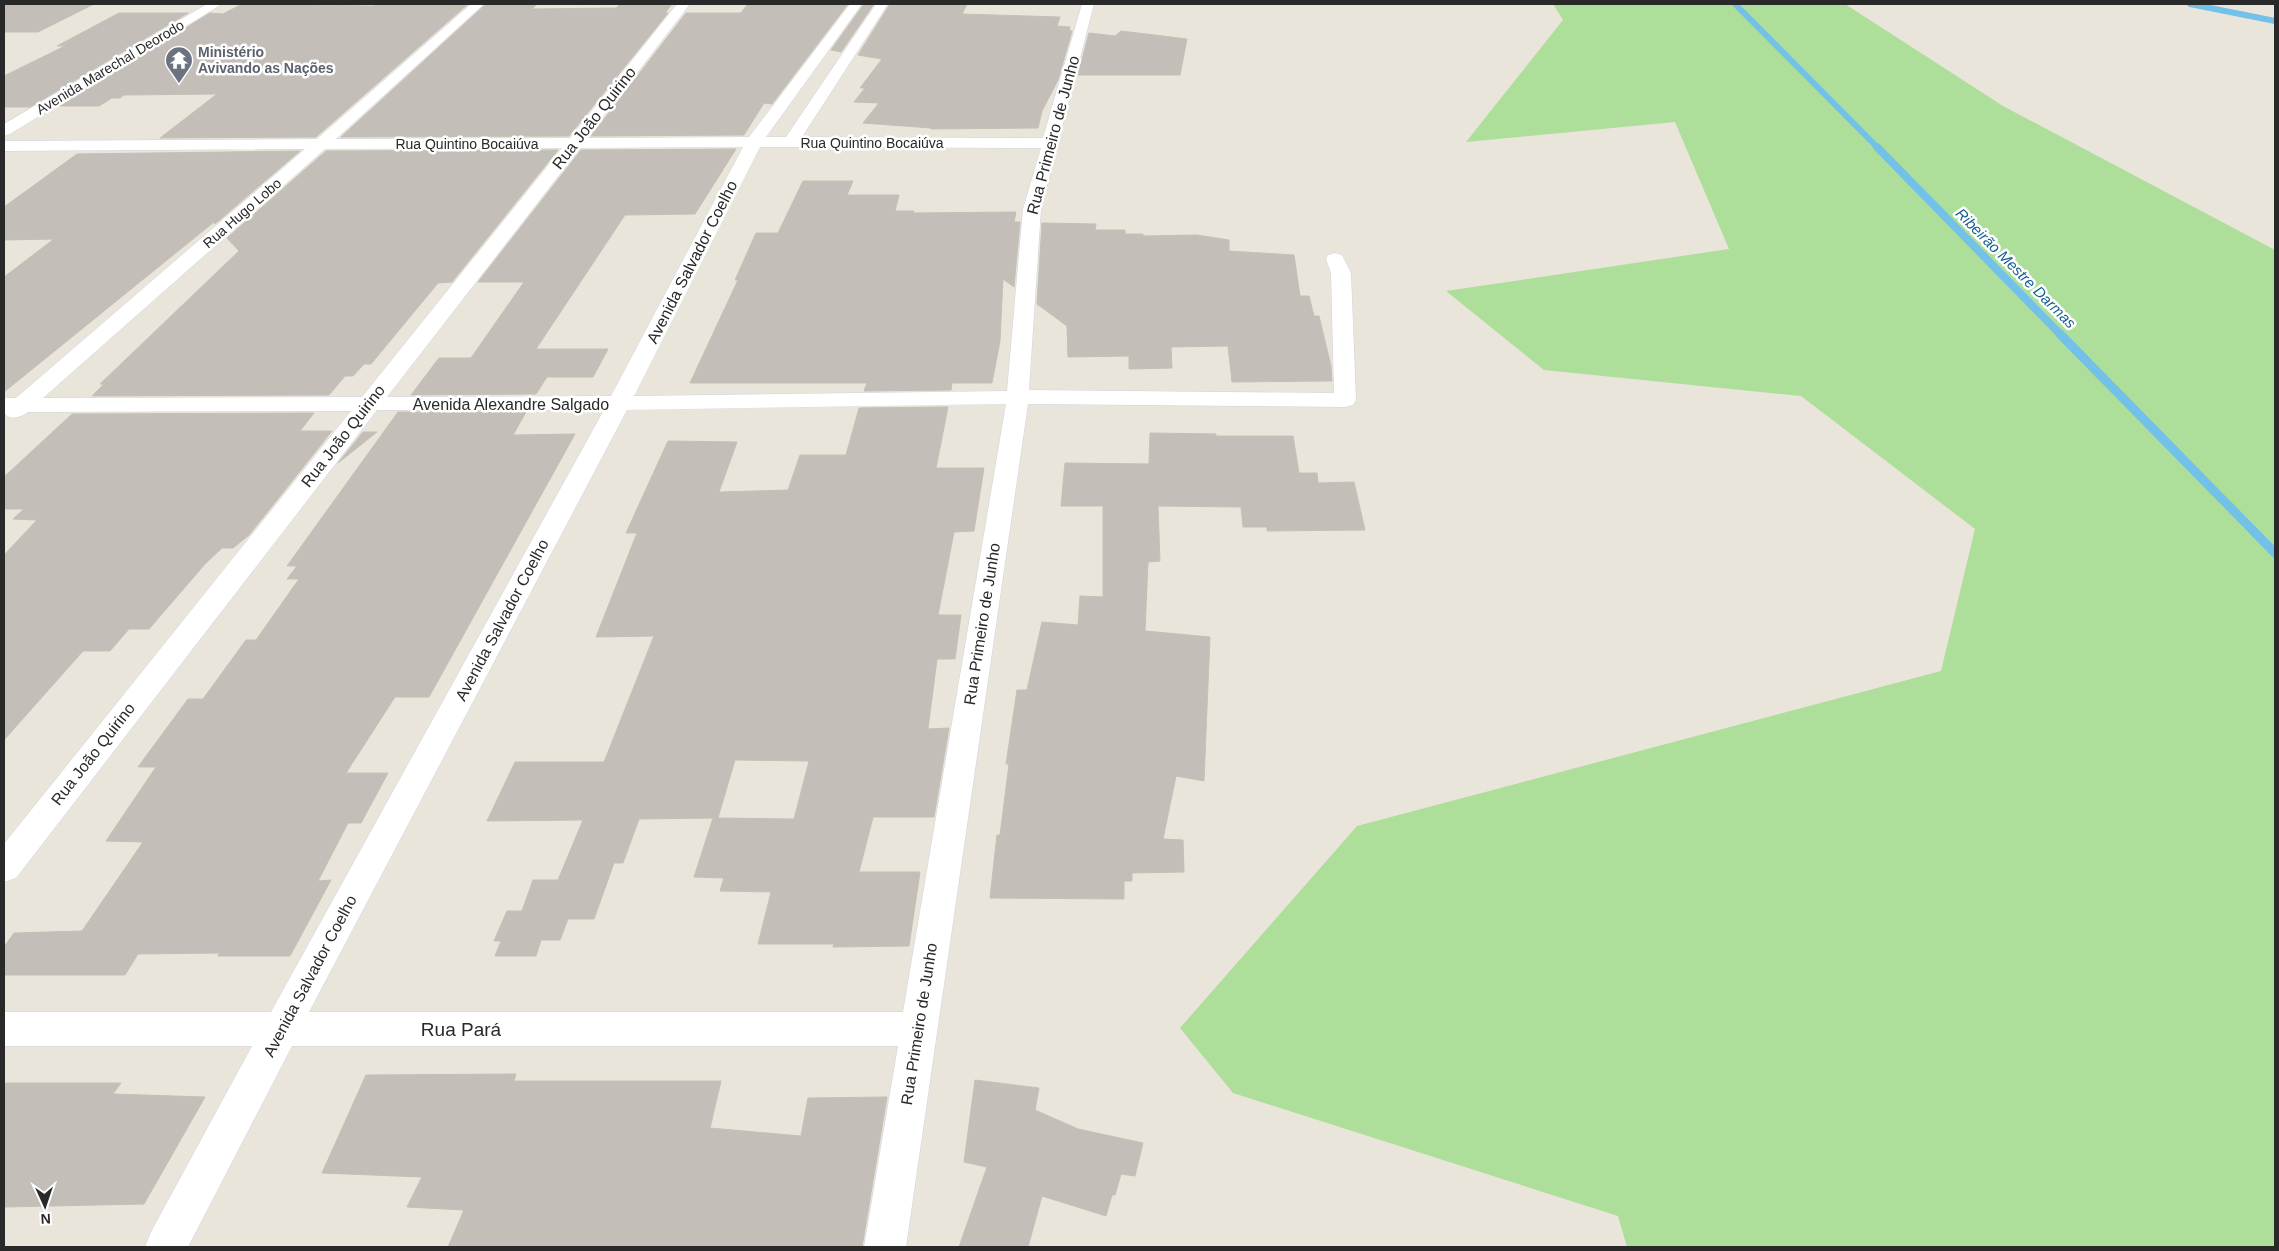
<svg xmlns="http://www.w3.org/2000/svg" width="2279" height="1251" font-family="Arial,sans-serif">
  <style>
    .green { fill: #adde9a }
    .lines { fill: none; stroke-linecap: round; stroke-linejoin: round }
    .stream-far2 { stroke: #73c1e8; stroke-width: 6 }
    .stream-far1 { stroke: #73c1e8; stroke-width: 8 }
    .stream { stroke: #73c1e8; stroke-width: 9 }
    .building { fill: #c3beb8; stroke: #c5c0b5; fill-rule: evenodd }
    .minor-casing { stroke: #d0d3e1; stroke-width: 1 }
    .minor { fill: #fff; fill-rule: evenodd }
    .labels { text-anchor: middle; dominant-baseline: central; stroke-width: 5; stroke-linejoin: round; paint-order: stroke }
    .far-worship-label { font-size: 14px; font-weight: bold; fill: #5b616d; stroke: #fff; text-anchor: start }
    .far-street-label { font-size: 14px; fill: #292929; stroke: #fff }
    .far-water-label { font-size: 15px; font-style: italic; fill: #145f91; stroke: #fff }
    .street-label { font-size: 16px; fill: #292929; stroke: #fff }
    .near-street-label { font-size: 19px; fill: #292929; stroke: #fff }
  </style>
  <rect width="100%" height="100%" fill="#eae5db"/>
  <path class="green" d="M1553,4H1845L2003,106L2275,250V1247H1627L1618,1216L1233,1093L1180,1028L1357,826L1941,671L1975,529L1801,396L1544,370L1446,291L1729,249L1675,122L1466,142L1563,20Z"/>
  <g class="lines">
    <path class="stream-far2" d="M1735,4L1878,148
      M2190,4L2275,21"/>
    <path class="stream-far1" d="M1877,147L2061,335"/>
    <path class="stream" d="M2060,334L2275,553"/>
  </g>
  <path class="building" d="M4,4H94L38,32H4Z
    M242,4L373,6L376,4H468L316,137L160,138L217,94L124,95L120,98H112L99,106H59L210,13L223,14Z
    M486,4H537L532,9L616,8L620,4H672L665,13H668L569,136L341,137Z
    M756,4H848L772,104L764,103L744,135L591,136L686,13H741L747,5Z
    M864,4H874L841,52L831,50Z
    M890,4H967L962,14L1060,17L1057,26L1070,27L1069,30L1072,31L1058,80L1042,111L1038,128L931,129V128L863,123L879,103L854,102L865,88H860L882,59L858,55Z
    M119,13H188L30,107H4V76L65,46H57Z
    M1121,31L1187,39L1180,75H1078L1089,33L1115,36Z
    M736,149L695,214L625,215L536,349H608L593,377H547L536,394L411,395L439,358H471L524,282H478L581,150Z
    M558,150L452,282L438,283L371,364H364L353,376H345L329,395L92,396L104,384H100L239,251L227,238L326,151Z
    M300,151L215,224L214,222L4,392V277L54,239L4,240V207L77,154Z
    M803,181H853L847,195H899L895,211H914L913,213L1016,212L1014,222H1020L1014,287L1003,279L1000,341L992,383H952L951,390L864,391L867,383H690L738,280H735L756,233H778Z
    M1042,223L1096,224L1095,230H1125V234H1143V236L1197,235L1229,240V251L1294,255L1300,296H1309L1314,316H1319L1331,366L1332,381L1232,382L1228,346L1171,347L1172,368L1129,369V356L1068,357L1067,326L1037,304Z
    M948,407L936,468H984L974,531L954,532L938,615H961L955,659H937L928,729L949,728L934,817H873L859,872H920L909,946L833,947L834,944H758L771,892L720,891L724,878L694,877L713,818L639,819L623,863H614L594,919H568L560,940H541L536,956H495L501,941H494L507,911H522L533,880H558L583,820L487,821L515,762H604L654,636L596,637L637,533H626L668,441L737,442L719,492L788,490L800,455H846L859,408ZM735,760L809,761L794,819L718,818Z
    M398,412H526L513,435L575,434L429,697H395L346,773H388L361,823H348L318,881L331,880L290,956H218L219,953L138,954L125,975H4V947L14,933L82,931L143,842L106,841L156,767H138L188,699H203L246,640H256L299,579H287L297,566H287Z
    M314,413L300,431H332L249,535L233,548H222L205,564L149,629H129L110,651H83L4,740V555L37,520L13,519L24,509H4V477L72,414Z
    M363,432H377L338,463Z
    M1150,433L1216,434V436H1293L1299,473H1317L1318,483L1354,482L1365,530L1267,531V527H1243L1241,507L1158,506L1160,561L1148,562L1145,631L1210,637L1204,781L1176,776L1163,839L1183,840L1184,872L1132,873V881H1124V899L990,898L997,835H1000L1009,764H1006L1017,690H1027L1042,622L1078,625L1080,596L1103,597V506H1061L1065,463L1149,464Z
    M516,1074L514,1081H721L710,1128L801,1136L808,1098L887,1097L862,1247H448L464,1210L407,1207L422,1177L322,1173L366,1075Z
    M975,1080L1039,1088L1035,1110L1078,1129L1143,1143L1135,1176L1121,1174L1115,1195H1112L1106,1216L1042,1196L1028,1247H959L987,1167L964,1162Z
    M4,1083H121L113,1094L205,1097L144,1204L4,1207Z"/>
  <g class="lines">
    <g class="minor-casing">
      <path id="minor" d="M207,4H222L10,134L4,136V124Z
        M471,4H484L336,139L570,138L677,4H690L587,138L749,137L850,4H862L766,137H786L876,4H888L802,137L1043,138L1082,4H1094L1041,209L1029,390L1334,393L1331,273L1326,259L1328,255L1335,253L1342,255L1351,273L1356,400L1353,405L1345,407L1028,404L906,1247H864L898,1046H292L188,1247H145L151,1232L252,1046H4V1012H271L604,410H377L16,878L4,882V844L351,411L28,412C22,417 7,422 4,411C3,407 4,402 4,398H16L305,149L4,151V141L317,139ZM743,147L611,396L387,397L580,148ZM760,147L1041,148L1023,209L1007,391L634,396ZM562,148L362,397L43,398L325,149ZM1006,404L903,1012H309L627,410Z"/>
    </g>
    <use href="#minor" class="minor"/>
  </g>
  <defs>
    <g id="temple-pin" transform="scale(1.4375)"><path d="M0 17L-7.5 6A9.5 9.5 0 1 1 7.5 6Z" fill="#6b7280" stroke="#fff"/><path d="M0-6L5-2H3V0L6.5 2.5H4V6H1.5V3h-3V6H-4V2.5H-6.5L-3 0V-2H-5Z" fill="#fff"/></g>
  </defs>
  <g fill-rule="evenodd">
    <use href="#temple-pin" x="179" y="60"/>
  </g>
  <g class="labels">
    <g class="far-worship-label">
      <text x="198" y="52">Ministério<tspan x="198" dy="16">Avivando as Nações</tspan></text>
    </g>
    <g class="far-street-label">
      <text transform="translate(110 67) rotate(-31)">Avenida Marechal Deorodo</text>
      <text x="872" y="143">Rua Quintino Bocaiúva</text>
      <text x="467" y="144">Rua Quintino Bocaiúva</text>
      <text transform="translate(242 213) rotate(-41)">Rua Hugo Lobo</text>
    </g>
    <g class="far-water-label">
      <text transform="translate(2016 268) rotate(45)">Ribeirão Mestre Darmas</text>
    </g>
    <g class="street-label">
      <text transform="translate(594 118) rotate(-52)">Rua João Quirino</text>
      <text transform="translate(1053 135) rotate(-75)">Rua Primeiro de Junho</text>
      <text transform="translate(692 262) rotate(-63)">Avenida Salvador Coelho</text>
      <text x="511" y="404">Avenida Alexandre Salgado</text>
      <text transform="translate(343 436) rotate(-52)">Rua João Quirino</text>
      <text transform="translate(502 620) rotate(-62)">Avenida Salvador Coelho</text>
      <text transform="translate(982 624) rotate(-81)">Rua Primeiro de Junho</text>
      <text transform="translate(93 754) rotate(-52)">Rua João Quirino</text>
      <text transform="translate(310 976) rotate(-62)">Avenida Salvador Coelho</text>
      <text transform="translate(919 1024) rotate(-81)">Rua Primeiro de Junho</text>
    </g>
    <g class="near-street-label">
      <text x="461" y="1029">Rua Pará</text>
    </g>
  </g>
  <rect width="2279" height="1251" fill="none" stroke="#292929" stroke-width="10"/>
  <g transform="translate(45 1206) rotate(177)" stroke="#ffffff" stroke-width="4" paint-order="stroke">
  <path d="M0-4L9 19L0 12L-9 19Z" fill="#292929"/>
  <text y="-8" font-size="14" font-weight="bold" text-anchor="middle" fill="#292929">N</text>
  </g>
</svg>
